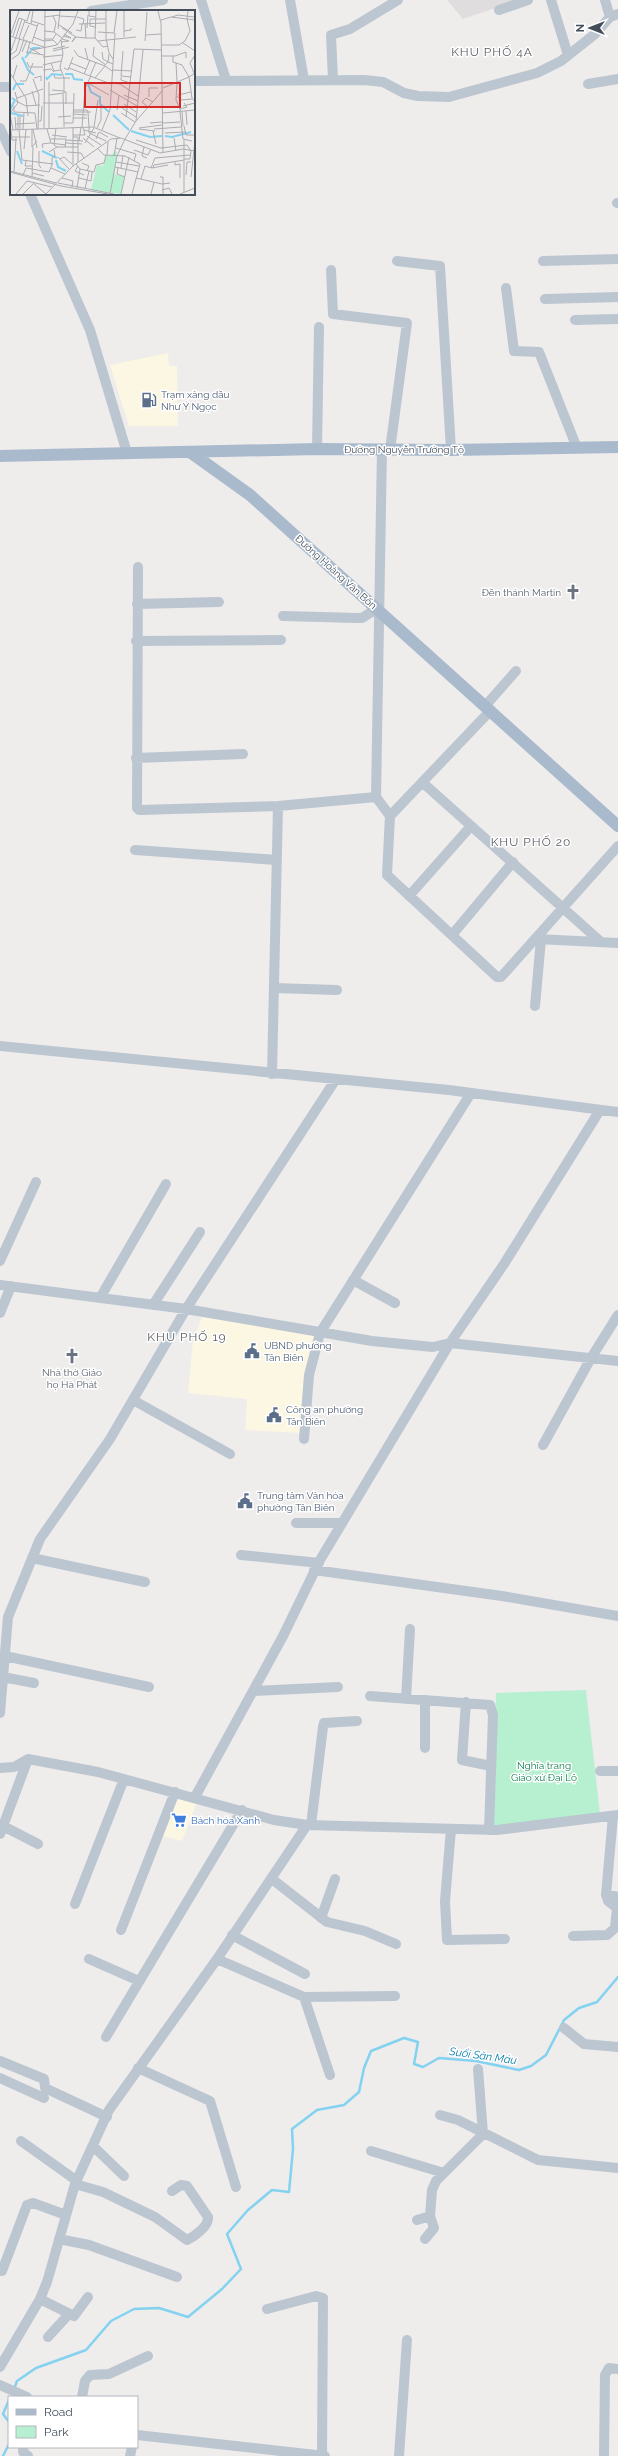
<svg xmlns="http://www.w3.org/2000/svg" width="618" height="2456" font-family="Raleway,sans-serif">
  <style>
    .commercial { fill: #fcf7e3 }
    .education { fill: #e0ddde }
    .green { fill: #b7f0d1 }
    .lines { fill: none; stroke-linecap: round; stroke-linejoin: round }
    .stream { stroke: #82d2f0; stroke-width: 2.5 }
    .minor { stroke: #bcc6d0; stroke-width: 10 }
    .major { stroke: #aabacd; stroke-width: 12 }
    .labels { text-anchor: middle; dominant-baseline: central; stroke-width: 3; stroke-linejoin: round; paint-order: stroke }
    .service-label { font-size: 10px; fill: #4e5e75; stroke: #fff; text-anchor: start }
    .street-label { font-size: 10px; fill: #444e5b; stroke: #fff }
    .worship-label { font-size: 10px; fill: #5b616d; stroke: #fff; text-anchor: end }
    .park-label { font-size: 10px; fill: #127f4f; stroke: #fff }
    .shop-label { font-size: 10px; fill: #366cbe; stroke: #fff; text-anchor: start }
    .water-label { font-size: 11px; font-style: italic; fill: #057fad; stroke: #fff }
    .quarter-label { font-size: 12px; letter-spacing: 1px; fill: #595c62; stroke: #fff }
    .inset-river { fill: none; stroke: #82d2f0; stroke-width: 2 }
    .inset-road { fill: none; stroke: #abadb2; stroke-width: 1 }
    .view { fill: #d62828; fill-opacity: 0.15; stroke: #d62828; stroke-width: 2 }
    .inset-edge { fill: none; stroke: #444e5b; stroke-width: 2 }
  </style>
  <rect width="100%" height="100%" fill="#efecec"/>
  <path class="commercial" d="M168,353L169,366H177L178,426H129L110,365Z
    M203,1315L316,1335L302,1433L245,1430L247,1399L188,1393L193,1340Z
    M177,1795L198,1800L182,1841L161,1836Z"/>
  <path class="education" d="M447,0H519L463,19Z"/>
  <path class="green" d="M586,1690L600,1814L492,1827L496,1693Z"/>
  <g class="lines">
    <path class="stream" d="M14,2389L17,2381L36,2368L86,2350L111,2321L134,2309L159,2308L188,2317L222,2289L241,2269L227,2234L248,2210L272,2190L289,2192L293,2149L292,2129L317,2110L344,2105L359,2092L364,2068L371,2051L404,2038L418,2042L414,2064L423,2067L439,2058L476,2061L519,2070L531,2066L546,2055L564,2020L579,2008L597,2002L618,1977
      M9,2400L3,2414L9,2422
      M3,2456L9,2444"/>
    <path class="minor" d="M201,0L226,80
      M290,0L304,80
      M551,0L568,55
      M605,0L610,17
      M499,10L528,0
      M91,11L163,0
      M333,80L331,35L350,29L398,0
      M194,81L364,80L383,82L404,93L418,96L449,97L537,73L561,61L595,34L610,17L618,14
      M588,84L618,79
      M0,87H11
      M0,128L11,152
      M30,194L90,330L127,453
      M617,203H618
      M397,261L440,266L451,450
      M543,261L618,259
      M331,270L333,314L407,323L390,450
      M506,288L514,351L539,352L577,448
      M545,299L618,297
      M575,320L618,319
      M317,449L319,327
      M382,449L376,797L390,816
      M138,567L137,808L139,810L278,806L376,797
      M137,604L219,602
      M283,616L357,618H362L376,609
      M136,641L281,640
      M486,705L516,671
      M491,710L390,816L387,875L497,977H501L618,846
      M136,758L243,754
      M422,782L601,942
      M135,850L277,860
      M409,896L471,826
      M452,935L513,862
      M537,939L618,943
      M274,988L337,990
      M535,1006L541,939
      M0,1046L449,1090L618,1112
      M272,1074L278,806
      M0,1261L36,1182
      M353,1280L395,1303
      M0,1285L186,1309L372,1341L433,1347L450,1343L618,1361
      M100,1298L166,1184
      M153,1305L200,1232
      M0,1313L11,1286
      M133,1400L230,1454
      M304,1439L309,1375L320,1333L471,1093
      M543,1445L591,1358L618,1315
      M296,1523H342
      M241,1555L319,1563
      M32,1558L145,1582
      M314,1570L502,1596L618,1616
      M5,1656L149,1687
      M3,1677L34,1683
      M253,1691L338,1687
      M370,1696L490,1705L493,1715L489,1830
      M406,1699L410,1629
      M425,1700V1748
      M466,1702L462,1760L491,1766
      M0,1713L8,1617L40,1539L110,1439L186,1309L336,1079
      M0,1768L14,1767L28,1759L98,1772L274,1820L307,1825L497,1830L618,1815
      M600,1771H618
      M195,1797L283,1636L320,1560L450,1343L504,1264L600,1110
      M311,1825L323,1727L324,1723L357,1721
      M3,1826L38,1844
      M451,1829L445,1901L447,1940L505,1939
      M0,1834L28,1759
      M272,1879L327,1922L365,1931L396,1944
      M606,1894L618,1897
      M75,1904L124,1779
      M321,1918L335,1879
      M121,1930L175,1792
      M232,1935L305,1974
      M573,1936L607,1935L615,1928L617,1908L608,1901L606,1895L613,1816
      M89,1959L139,1981
      M217,1959L304,1997L395,1996
      M304,1997L330,2075
      M564,2028L584,2044L618,2047
      M106,2037L242,1810
      M0,2061L44,2079L45,2088L107,2117
      M138,2068L210,2101L236,2187
      M0,2078L44,2098
      M440,2115L458,2120L538,2160L618,2168
      M21,2141L77,2181
      M94,2147L124,2176
      M371,2151L444,2173
      M75,2184L103,2192L155,2217L187,2240C195,2236 209,2226 208,2217L187,2186L181,2185L172,2191
      M417,2220L430,2216
      M59,2239L89,2245L177,2277
      M425,2239L434,2228L430,2216L432,2190L436,2181L483,2134L478,2069
      M2,2271L27,2205L33,2203L66,2215
      M40,2299L74,2316L88,2297
      M267,2309L316,2296L323,2298L322,2456
      M48,2337L69,2314
      M0,2367L40,2299L47,2282L75,2184L109,2110L217,1959L307,1825
      M0,2385L27,2397
      M82,2397L85,2381L90,2375L109,2374L148,2356
      M137,2435L325,2456
      M23,2447V2452L28,2456
      M130,2456L132,2447
      M399,2456L407,2340
      M604,2456L605,2375L609,2368L618,2369"/>
    <path class="major" d="M190,452L250,495L618,826
      M0,456L317,449L451,450L618,447"/>
  </g>
  <defs>
    <g id="fuel-bare" transform="scale(1.2)"><path d="M-5.5-6h7V0h2V4h1.3V-2.5L3-4.5l.8-.8L6-3V5H2.5V1h-1V6h-7ZM-4.2-4.7v3.2H.2V-4.7Z" fill="#5c6f8a" stroke="#fff" stroke-width="2.5" paint-order="stroke"/></g>
    <g id="church-bare" transform="scale(1.2)"><path d="M-1.2-6h2.4v3.5h3.3v2.4h-3.3V6h-2.4V-.1h-3.3v-2.4h3.3Z" fill="#6b7280" stroke="#fff" stroke-width="2.5" paint-order="stroke"/></g>
    <g id="civic-bare" transform="scale(1.2)"><path d="M-.6-6.5H3V-4.5H.6V-3L4-1V1h2V6H-6V1h2V-1L-.6-3ZM-1.2 2.5V6h2.4V2.5Z" fill="#5c6f8a" stroke="#fff" stroke-width="2.5" paint-order="stroke"/></g>
    <g id="supermarket-bare" transform="scale(1.2)"><path d="M-6-5.5h2.5l.6 2H6L4.5 2H-2.5L-4.4-4H-6ZM-1.5 3.2a1.3 1.3 0 1 0 .1 0ZM3 3.2a1.3 1.3 0 1 0 .1 0Z" fill="#3f7fe0" stroke="#fff" stroke-width="2.5" paint-order="stroke"/></g>
  </defs>
  <g fill-rule="evenodd">
    <use href="#fuel-bare" x="149" y="400"/>
    <use href="#church-bare" x="573" y="592"/>
    <use href="#civic-bare" x="252" y="1351"/>
    <use href="#church-bare" x="72" y="1356"/>
    <use href="#civic-bare" x="274" y="1415"/>
    <use href="#civic-bare" x="245" y="1501"/>
    <use href="#supermarket-bare" x="179" y="1820"/>
  </g>
  <g class="labels">
    <g class="service-label">
      <text x="161" y="394">Trạm xăng dầu<tspan x="161" dy="12">Như Ý Ngọc</tspan></text>
      <text x="264" y="1345">UBND phường<tspan x="264" dy="12">Tân Biên</tspan></text>
      <text x="286" y="1409">Công an phường<tspan x="286" dy="12">Tân Biên</tspan></text>
      <text x="257" y="1495">Trung tâm Văn hóa<tspan x="257" dy="12">phường Tân Biên</tspan></text>
    </g>
    <g class="street-label">
      <text x="404" y="449">Đường Nguyễn Trường Tộ</text>
      <text transform="translate(336 572) rotate(42)">Đường Hoàng Văn Bổn</text>
    </g>
    <g class="worship-label">
      <text x="561" y="592">Đền thánh Martin</text>
      <text x="72" y="1372" text-anchor="middle">Nhà thờ Giáo<tspan x="72" dy="12">họ Hà Phát</tspan></text>
    </g>
    <g class="park-label">
      <text x="544" y="1765">Nghĩa trang<tspan x="544" dy="12">Giáo xứ Đại Lộ</tspan></text>
    </g>
    <g class="shop-label">
      <text x="191" y="1820">Bách hóa Xanh</text>
    </g>
    <g class="water-label">
      <text transform="translate(483 2056) rotate(8)">Suối Săn Máu</text>
    </g>
    <g class="quarter-label">
      <text x="492" y="52">KHU PHỐ 4A</text>
      <text x="531" y="842">KHU PHỐ 20</text>
      <text x="187" y="1337">KHU PHỐ 19</text>
    </g>
  </g>
  <g transform="translate(10 10)">
    <rect width="185" height="185" fill="#efecec"/>
    <path d="M104,141L107,142L104,164L115,167L111,184L81,180L87,155L93,156L96,146H102Z" fill="#b7f0d1"/>
    <path class="inset-river" d="M12,47L18,60L24,65M15,48L23,38H30M55,64H62L64,69L73,70M36,67L37,69L42,64L52,65M78,74L81,82L90,87V94L99,102M3,80L6,74H14M0,100L5,90L2,88M1,103L13,106M103,105L119,120M121,121L140,127L152,126M155,126L162,127L181,122M7,141L12,154M32,141L47,148M46,150L48,157L56,161"/>
    <path class="inset-road" d="M79,1V6L86,7M86,1L85,28L93,37L98,36M96,1V28L99,43L103,49M114,1V21M148,1L151,13L153,143M43,6L46,13L44,22M50,6L66,7M34,7L50,5M67,7L74,9L73,14M162,7L168,5L184,7M151,10L161,7L185,10M22,11L34,15M15,12L27,16M75,13L76,28H85M21,14L23,1M69,14L95,13M49,15L62,23M85,17L80,16V9H96M52,18L66,27L76,28M77,18L78,5M48,19L50,1M66,20L71,21L72,14M34,21L44,22L52,28M88,22L104,23L107,1M136,25L151,24M0,26L34,37M0,26L9,1M3,26L9,8L17,11L20,1M53,26L61,28L54,24M6,27L12,9M23,27L34,31L43,30L48,35M65,27L62,32L66,27M114,27V21L121,20V18M9,28L15,10M13,29L19,15M34,29H43L46,24M88,31L126,27M135,31L137,2M22,32L28,14M51,32L59,31L52,29M173,33L185,41M152,35H169L175,31L180,21L177,9L178,1M18,37L30,44M84,37L83,46L96,55M75,38L78,50M43,39L55,36M22,40L47,35L63,14L68,1M64,40L68,46L95,56M1,41L6,27M43,41L59,37M113,41L111,66L121,67M12,42L17,30M16,42L34,45M92,42L93,49L98,52L95,55M17,44L20,31M99,44L98,52L103,54M0,45L6,41L10,28M152,46H165L176,42V48M163,46V52L166,53L167,72M33,47L53,45M2,49L9,44L14,29M17,52L19,57H33M41,53L44,61L51,60M61,53L76,59M166,53L172,55L179,67M33,55L51,51M54,58L58,60L63,47M59,58L101,74M33,60L41,59L44,62M102,60L122,61M0,63L16,88L18,106M184,63L180,53L185,45M185,63L179,67L182,88L185,92M74,64L80,50M44,65L45,68H60M80,66L86,52M111,67V70L120,73M3,68L7,55M24,68L31,66V71M85,68L95,56L102,61M23,69L29,85L28,119M10,71H16L23,53M39,72V118M167,72L166,90L171,102M78,73L99,85M101,73L110,74L128,86M153,78L179,67M42,80L54,81M100,80L127,96M22,81L26,95M54,82H56V94M53,84L54,113M39,85L54,83V68L50,57L53,44L51,30M114,85L128,91M168,85L181,82M167,86L171,90L182,89M139,87V78H148M7,88L33,79M6,91L16,96L30,95M33,93H63M114,94L126,102M4,96V102L25,103L27,119M173,96L185,93M138,97L132,92L136,88L143,92M112,98L126,107M170,99L177,97L174,93M63,100H77L78,102M107,100L109,85M176,101L177,115M63,102H81M78,102L79,117M170,102L173,129L182,131M172,102L173,116M0,103L8,93L5,82M111,103L125,112M153,103L185,100M0,104L3,120M63,104L77,105M8,106V120M10,106V119M5,107L6,120M48,107L61,106M116,107L124,39L152,40M63,108H77M29,111H31L32,96M126,111L133,40M140,113L152,112M153,113L170,112M6,114L25,113M174,116L176,125H185M54,117V113H63L64,83M72,117L75,78L81,66M79,117V123L96,131M84,117L88,90M34,118L35,1M87,118L91,110V95M129,118L152,115M13,119L14,103M22,119V137L27,131M23,119L27,138M37,119L41,133M129,119L145,121M144,119L171,117M0,120L83,117L110,128M9,120L12,150L43,154M74,120L86,123M92,120L100,100L105,23M1,121L2,130H7M143,121L146,134M155,123L176,122M42,125L57,127M63,125H75L73,117M77,126L91,135M2,127H20M63,127H68V152M73,128L84,137M164,128L166,141M40,129H56L55,137M86,129L89,122L98,127M115,129L126,111L153,80M56,130L73,131M126,130L151,138L177,135L181,141M69,131L71,117M56,133L72,134M75,133L84,118M47,137H68M134,137L132,146L137,148M33,138L32,134L40,133L56,135M87,138L94,145L115,146L130,154L122,184M106,138L126,144L124,151M14,139L16,120M124,140L138,145L141,139M29,141V155L31,158M39,142L47,137L44,135L46,118M57,142L71,143L74,148M97,145L98,132M104,146L107,128M48,147L59,159M50,149L54,147L62,154M174,149H180L181,141M16,151L15,156H22M165,151V155L170,154V168M106,152L129,156M72,153L79,156L77,161M66,154L70,159L84,162L86,155L94,153L96,145M63,156V117M68,156L65,161L74,165M105,157L128,162M108,157L107,164L115,167M41,158L55,164M111,158L113,145M141,158L145,148L180,145M143,158L144,155L174,150M0,161L46,173M0,162L51,176L98,184M4,162L6,128M22,163L34,166M13,165L16,158L39,162L42,155V148L45,146L44,140M176,165L177,152H181M22,167L23,137M150,167H153V184M181,167L185,131M52,168L63,171L62,177M69,168L81,171L82,162M126,168L152,174L160,173M131,169L135,156L142,158L158,155M48,173L104,184M24,174L36,184M67,178L70,159M75,179L79,161M152,180L159,178L162,184M174,182V130M6,184L17,171L42,177M13,184L24,173M36,184L63,156L101,129L111,128L150,143L173,139L185,141M100,184L107,146L115,129M111,184L119,147M141,184L144,172M170,184L185,178"/>
    <path class="view" d="M75,73H170V97H75Z"/>
    <rect width="185" height="185" class="inset-edge"/>
  </g>
  <rect x="8" y="2396" width="130" height="52" fill="#ffffff" stroke="#b4b8bd"/>
  <rect x="16" y="2409" width="20" height="6" fill="#aabacd" stroke="#b4b8bd"/>
  <text x="44" y="2416" font-size="12" fill="#444e5b">Road</text>
  <rect x="16" y="2426" width="20" height="12" fill="#b7f0d1" stroke="#b4b8bd"/>
  <text x="44" y="2436" font-size="12" fill="#444e5b">Park</text>
  <g transform="translate(590 28) rotate(270)" stroke="#ffffff" stroke-width="3" paint-order="stroke">
  <path d="M0-3L7 15L0 10L-7 15Z" fill="#444e5b"/>
  <text y="-6" font-size="11" font-weight="bold" text-anchor="middle" fill="#444e5b">N</text>
  </g>
</svg>
